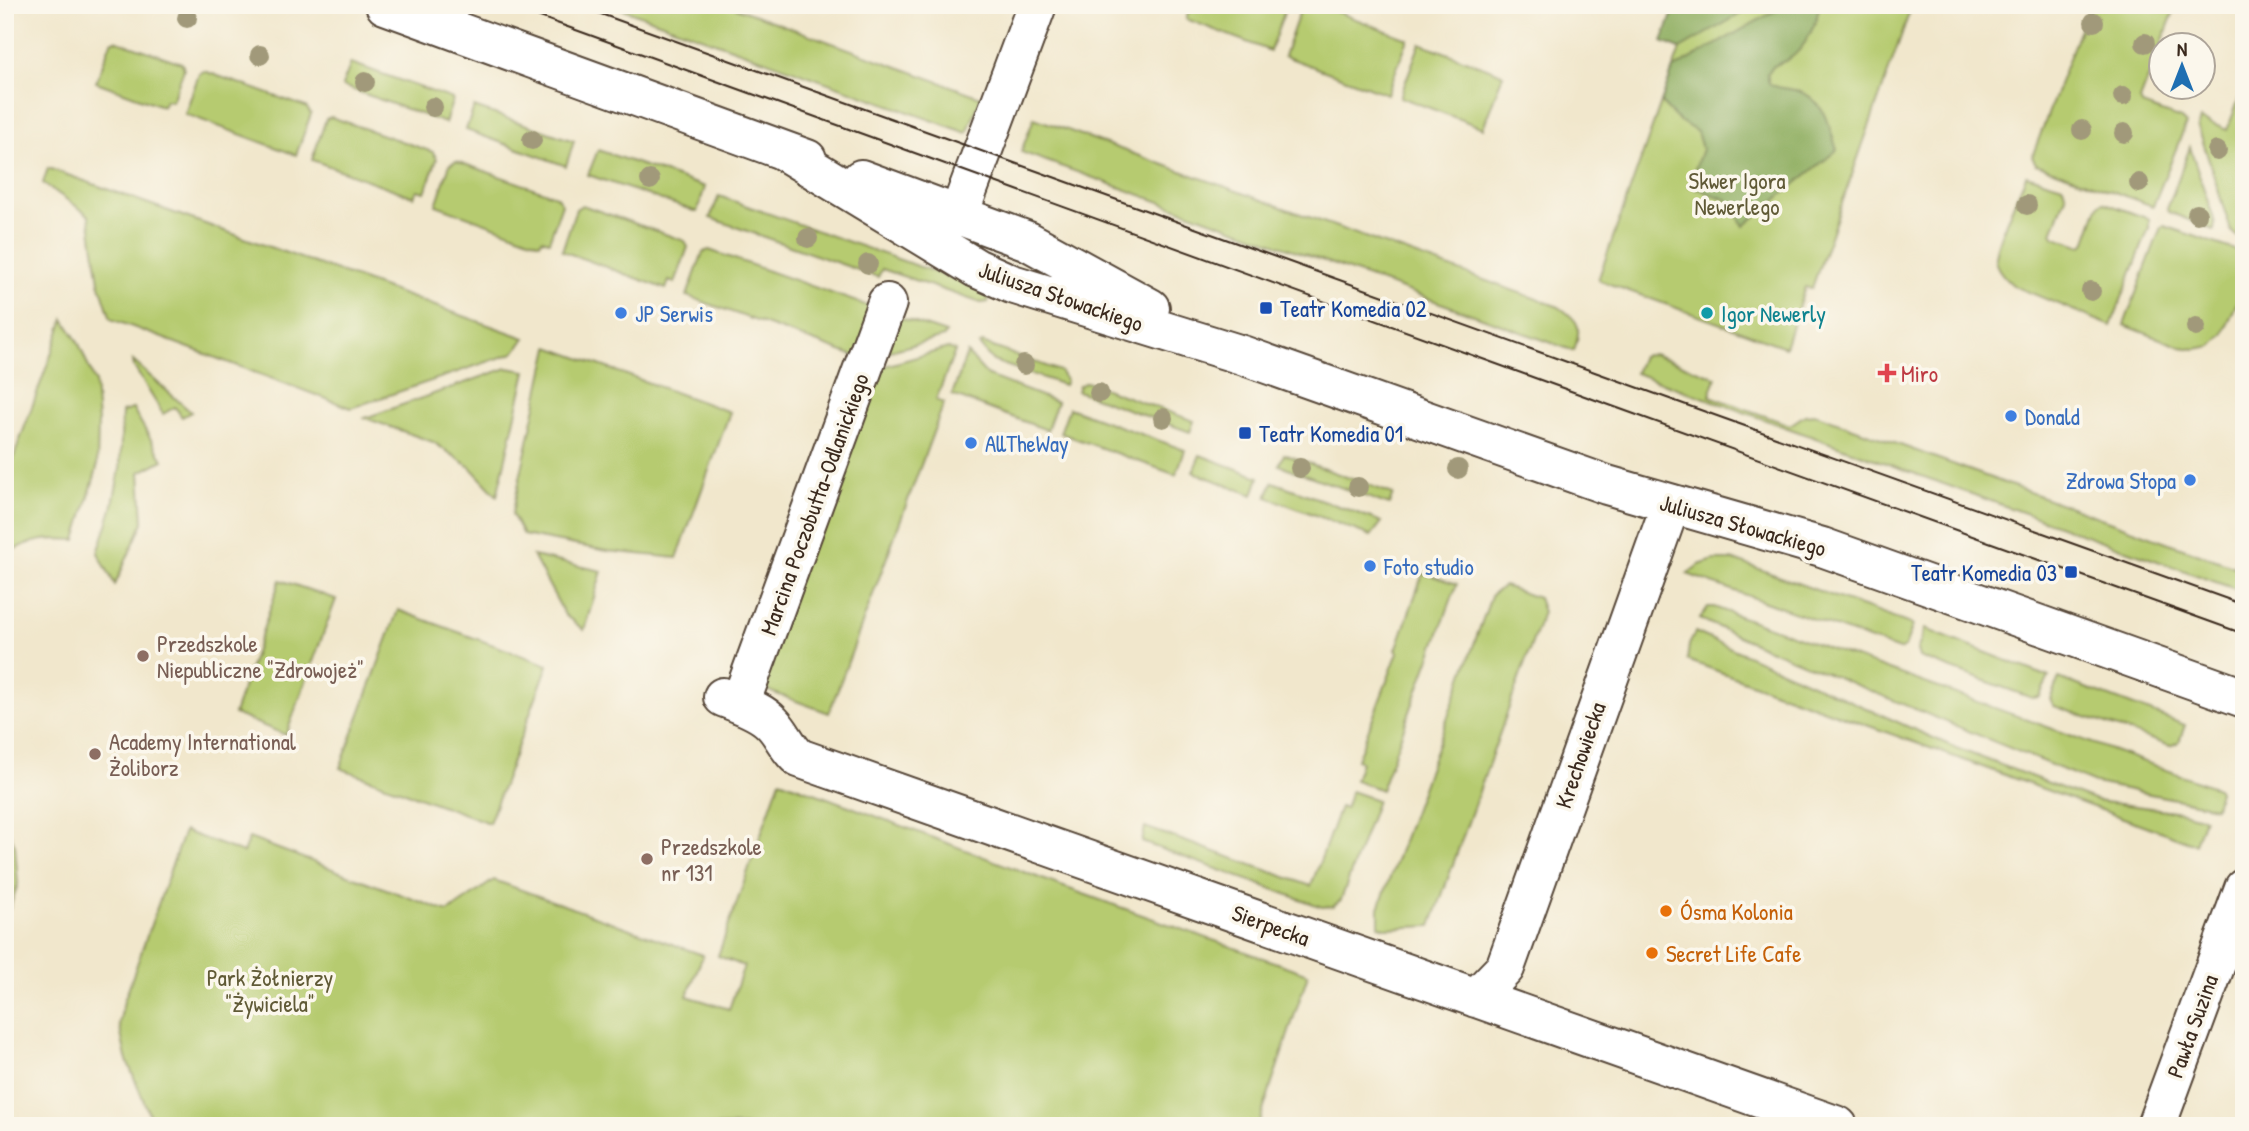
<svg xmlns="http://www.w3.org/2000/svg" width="2249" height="1131" font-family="'Patrick Hand',sans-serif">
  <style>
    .green { fill: #b6cb6f; stroke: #787a46; stroke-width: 2 }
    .forest { fill: #90af62; stroke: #666c40; stroke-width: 2 }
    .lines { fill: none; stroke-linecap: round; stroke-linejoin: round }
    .minor-casing { stroke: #564638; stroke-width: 42 }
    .major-casing { stroke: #564638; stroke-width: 42 }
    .minor { stroke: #fff; stroke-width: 38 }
    .major { stroke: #fff; stroke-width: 38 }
    .tram { stroke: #3b2a1e; stroke-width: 2 }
    .tree { fill: #a1997a }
    .transit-dot { fill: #1a4fb4; stroke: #fbf7ec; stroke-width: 2.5 }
    .shop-dot { fill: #3f7fe0; stroke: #fbf7ec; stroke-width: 2.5 }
    .culture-dot { fill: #0f9aa8; stroke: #fbf7ec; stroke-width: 2.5 }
    .health-dot { fill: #e0444e; stroke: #fbf7ec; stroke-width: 2.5 }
    .education-dot { fill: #8d6e63; stroke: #fbf7ec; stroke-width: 2.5 }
    .food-dot { fill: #e8710a; stroke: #fbf7ec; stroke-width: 2.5 }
    .labels { text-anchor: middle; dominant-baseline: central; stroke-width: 7; stroke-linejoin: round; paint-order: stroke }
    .park-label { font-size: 23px; fill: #605a36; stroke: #fbf7ec }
    .street-label { font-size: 23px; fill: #3b2a1e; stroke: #fbf7ec }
    .transit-label { font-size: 23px; fill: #164399; stroke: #fbf7ec; text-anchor: start }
    .shop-label { font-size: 23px; fill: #366cbe; stroke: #fbf7ec; text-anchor: start }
    .culture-label { font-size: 23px; fill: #0d838f; stroke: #fbf7ec; text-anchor: start }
    .health-label { font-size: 23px; fill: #be3a42; stroke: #fbf7ec; text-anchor: start }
    .education-label { font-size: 23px; fill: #785e54; stroke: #fbf7ec; text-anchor: start }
    .food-label { font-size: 23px; fill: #c56008; stroke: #fbf7ec; text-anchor: start }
  </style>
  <rect width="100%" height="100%" fill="#fbf7ec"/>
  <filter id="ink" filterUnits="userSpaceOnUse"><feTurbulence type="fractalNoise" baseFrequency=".0143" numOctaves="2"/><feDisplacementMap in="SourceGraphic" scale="14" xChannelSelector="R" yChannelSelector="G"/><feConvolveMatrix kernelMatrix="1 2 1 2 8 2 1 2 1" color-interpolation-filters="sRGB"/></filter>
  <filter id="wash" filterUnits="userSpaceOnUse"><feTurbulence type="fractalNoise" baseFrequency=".00686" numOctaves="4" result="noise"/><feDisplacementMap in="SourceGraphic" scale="28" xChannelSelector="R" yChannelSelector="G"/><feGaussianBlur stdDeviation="1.57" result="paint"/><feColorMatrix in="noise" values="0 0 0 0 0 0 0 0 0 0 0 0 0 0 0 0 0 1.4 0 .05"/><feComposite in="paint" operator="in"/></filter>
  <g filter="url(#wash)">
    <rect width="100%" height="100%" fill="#f1e7cc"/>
    <path class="green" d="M612,5H728L981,97L967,133Z
      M1191,5H1287L1270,51L1186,19Z
      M1302,5H1319L1408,39L1387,94L1284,56Z
      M1676,5H1912L1812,288L1805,287L1785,347L1598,280L1680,49L1662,42Z
      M2089,5H2166L2174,11L2140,100L2142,105L2181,119L2186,124L2153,206L2036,164L2032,157Z
      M115,40L182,63L184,69L172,101L166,100L162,106L96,82L111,42Z
      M1420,43L1503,74L1483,128L1400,97Z
      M351,63L453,99L445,123L342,86Z
      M204,71L306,107L311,114L296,155L185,114L199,74Z
      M2244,86V239L2236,236L2231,231L2198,126L2200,119L2227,130Z
      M474,107L574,141L566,166L466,130Z
      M331,117L433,152L437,159L425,192L417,190L414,197L312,160L326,119Z
      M1034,118L1559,307C1580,321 1582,327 1574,351L1021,152Z
      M2190,147L2215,223L2214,230L2169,212L2167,209Z
      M598,150L705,187L697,212L588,175Z
      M456,161L556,196L562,204L549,241L542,239L540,243L436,205L450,164Z
      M48,168L525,338L514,353L351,408L111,319L99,282L89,215L43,183Z
      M2026,175L2063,186L2066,196L2052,233L2055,237L2082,246L2085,244L2099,204L2103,202L2149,219V228L2111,326L2014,286C2007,280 1996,270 1995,259C1994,245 2020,191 2026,175Z
      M719,196L991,292L988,302L981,303L882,269L878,277L710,218Z
      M582,205L685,241L688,247L675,283L669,281L666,289L562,251L576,209Z
      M2164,226L2244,253V286L2223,335L2212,346L2195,349L2181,347L2124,325L2161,227Z
      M709,250L874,308L857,357L687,296L703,252Z
      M892,315L946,333L944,337L878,354Z
      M64,319L79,344L95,382L98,422L97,468L76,540C46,538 33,539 5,554V481Z
      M982,343L1060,371L1066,380L1064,385L993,361L979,345Z
      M549,347L730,412L677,558L607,551L523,535L512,514Z
      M948,348L955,351L936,400L944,403L829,713L771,692L760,681L874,369Z
      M967,353L988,376L1057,402L1047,430L952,395Z
      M1653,354L1716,377L1710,396L1790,425L1805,415L1815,414L2238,568V590L1635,373L1642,356Z
      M133,361L191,412L182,417L175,407L163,414L134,367Z
      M507,368L526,371L497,496L470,467L433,442L365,418Z
      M1086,382L1194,421L1190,432L1077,391L1079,386Z
      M1069,408L1185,450L1176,475L1060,433Z
      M133,409L163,460L140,472L143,522L115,585L98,553L112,509L120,469L122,412Z
      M1284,454L1393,494L1389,505L1279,465Z
      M1200,455L1259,477L1253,495L1193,472Z
      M1273,482L1382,522L1371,536L1267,497Z
      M533,556L602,571L584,630L565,615Z
      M1714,560H1734L1913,625L1905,647L1899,650L1687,574L1699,565Z
      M1423,573L1457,584L1381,790L1355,780L1361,762L1357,760L1398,652L1396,650Z
      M280,580L336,599L286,735L234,714Z
      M1504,586L1538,598L1543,612L1431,926L1385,928L1379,926V908L1492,594Z
      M1708,607H1714L2217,788L2219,791L2215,807L2095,783L1756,644L1700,619Z
      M398,610L548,665L489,823L340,768Z
      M1925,629L2049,677L2039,697L2032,698L1919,657L1917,650Z
      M1695,632L1956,748L2096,801L2182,812L2204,818L2195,844L1687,660L1689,645Z
      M2059,678L2185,725L2179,742L2170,746L2054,706L2050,699Z
      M780,780L1061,886L1308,974L1258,1126H154L126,1058L119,1024L124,1001L184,831L243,853L249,838L448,912L494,880L703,955L687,996L729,1009L744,966L718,956Z
      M1351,791L1377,800L1341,900L1333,906L1322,907L1142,842L1145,827L1311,886L1340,807L1345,809Z
      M5,825L15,845L18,884L5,921Z"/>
    <path class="forest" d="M1676,5H1756L1680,49L1662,42Z
      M1785,5H1819C1818,22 1805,49 1789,59C1778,66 1776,61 1767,74L1769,83C1778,89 1786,88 1795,90C1824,97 1829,126 1837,150L1744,226L1726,199L1689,186L1702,149L1697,132L1678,120L1661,103L1673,69Z"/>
  </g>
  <g filter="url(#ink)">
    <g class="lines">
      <g class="minor-casing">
        <path id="minor" d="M959,214L1037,5
          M723,697C739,704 760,710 772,723C783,734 787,748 799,758L1838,1126
          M740,704L887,303
          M1476,998L1505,968L1671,504
          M2156,1126L2244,888"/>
      </g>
      <g class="major-casing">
        <path id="major" d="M385,5L807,159
          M782,150L976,268L1012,284L1242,355L1607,485L1822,547L2244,698
          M861,179L1028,241L1150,308"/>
      </g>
      <use href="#minor" class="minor"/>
      <use href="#major" class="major"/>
      <path class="tram" d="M507,5C1087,213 1664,427 2244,634
        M576,5C1131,207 1688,405 2244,605"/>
    </g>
    <g class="tree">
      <circle cx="187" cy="18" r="10"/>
      <circle cx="2094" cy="22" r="10"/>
      <circle cx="2145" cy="43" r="10"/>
      <circle cx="260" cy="55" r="10"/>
      <circle cx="365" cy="82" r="10"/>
      <circle cx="2123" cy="96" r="10"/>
      <circle cx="433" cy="107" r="10"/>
      <circle cx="2082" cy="130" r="10"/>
      <circle cx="2124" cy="133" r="10"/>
      <circle cx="532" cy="140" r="10"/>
      <circle cx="2217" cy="151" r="10"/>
      <circle cx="650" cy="180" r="10"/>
      <circle cx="2139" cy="183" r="10"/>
      <circle cx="2027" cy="205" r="10"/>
      <circle cx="2197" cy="214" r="10"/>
      <circle cx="808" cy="238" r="10"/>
      <circle cx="868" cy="264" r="10"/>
      <circle cx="2091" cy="291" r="10"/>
      <circle cx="2196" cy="327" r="10"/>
      <circle cx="1024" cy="365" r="10"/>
      <circle cx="1099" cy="393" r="10"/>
      <circle cx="1163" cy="418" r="10"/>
      <circle cx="1300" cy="468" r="10"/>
      <circle cx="1458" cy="469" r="10"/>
      <circle cx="1358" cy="487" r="10"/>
    </g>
  </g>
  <g class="transit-dot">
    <rect x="1259" y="301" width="14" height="14" rx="3.5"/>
    <rect x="1238" y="426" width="14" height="14" rx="3.5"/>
    <rect x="2064" y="565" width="14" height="14" rx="3.5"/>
  </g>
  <g class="shop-dot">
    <circle cx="621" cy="313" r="7"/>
    <circle cx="2011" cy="416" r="7"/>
    <circle cx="971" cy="443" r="7"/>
    <circle cx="2190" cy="480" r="7"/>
    <circle cx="1370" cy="566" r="7"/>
  </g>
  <circle class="culture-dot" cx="1707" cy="313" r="7"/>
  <path class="health-dot" d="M1883.5 362.5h7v7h7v7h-7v7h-7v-7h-7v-7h7z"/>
  <g class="education-dot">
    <circle cx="143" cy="656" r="7"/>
    <circle cx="95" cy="754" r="7"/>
    <circle cx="647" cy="859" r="7"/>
  </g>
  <g class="food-dot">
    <circle cx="1666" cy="911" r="7"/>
    <circle cx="1652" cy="953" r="7"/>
  </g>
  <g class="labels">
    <g class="park-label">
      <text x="1737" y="180">Skwer Igora<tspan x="1737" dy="26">Newerlego</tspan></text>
      <text x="270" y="977">Park Żołnierzy<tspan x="270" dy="26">"Żywiciela"</tspan></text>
    </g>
    <g class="street-label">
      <text transform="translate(1061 296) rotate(19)">Juliusza Słowackiego</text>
      <text transform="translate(814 504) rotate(-70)">Marcina Poczobutta-Odlanickiego</text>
      <text transform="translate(1743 525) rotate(16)">Juliusza Słowackiego</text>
      <text transform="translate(1580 755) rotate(-71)">Krechowiecka</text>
      <text transform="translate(1271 925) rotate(20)">Sierpecka</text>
      <text transform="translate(2192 1026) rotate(-70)">Pawła Suzina</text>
    </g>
    <g class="transit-label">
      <text x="1280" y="308">Teatr Komedia 02</text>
      <text x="1259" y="433">Teatr Komedia 01</text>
      <text x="2057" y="572" text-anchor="end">Teatr Komedia 03</text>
    </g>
    <g class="shop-label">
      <text x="635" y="313">JP Serwis</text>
      <text x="2025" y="416">Donald</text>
      <text x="985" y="443">AllTheWay</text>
      <text x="2176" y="480" text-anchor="end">Zdrowa Stopa</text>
      <text x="1384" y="566">Foto studio</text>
    </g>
    <g class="culture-label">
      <text x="1721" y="313">Igor Newerly</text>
    </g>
    <g class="health-label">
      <text x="1901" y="373">Miro</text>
    </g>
    <g class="education-label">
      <text x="157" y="643">Przedszkole<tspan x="157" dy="26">Niepubliczne "Zdrowojeż"</tspan></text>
      <text x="109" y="741">Academy International<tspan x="109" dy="26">Żoliborz</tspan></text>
      <text x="661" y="846">Przedszkole<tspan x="661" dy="26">nr 131</tspan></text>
    </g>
    <g class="food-label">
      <text x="1680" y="911">Ósma Kolonia</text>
      <text x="1666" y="953">Secret Life Cafe</text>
    </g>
  </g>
  <rect width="2249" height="1131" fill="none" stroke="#fbf7ec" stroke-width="28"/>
  <g transform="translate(2182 66)"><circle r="33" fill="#fbf7ec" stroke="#aea59a" stroke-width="2"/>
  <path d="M0-5L12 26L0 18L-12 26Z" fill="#1f6fb2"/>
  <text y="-10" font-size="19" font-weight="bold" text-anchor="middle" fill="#3b2a1e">N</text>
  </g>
</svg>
